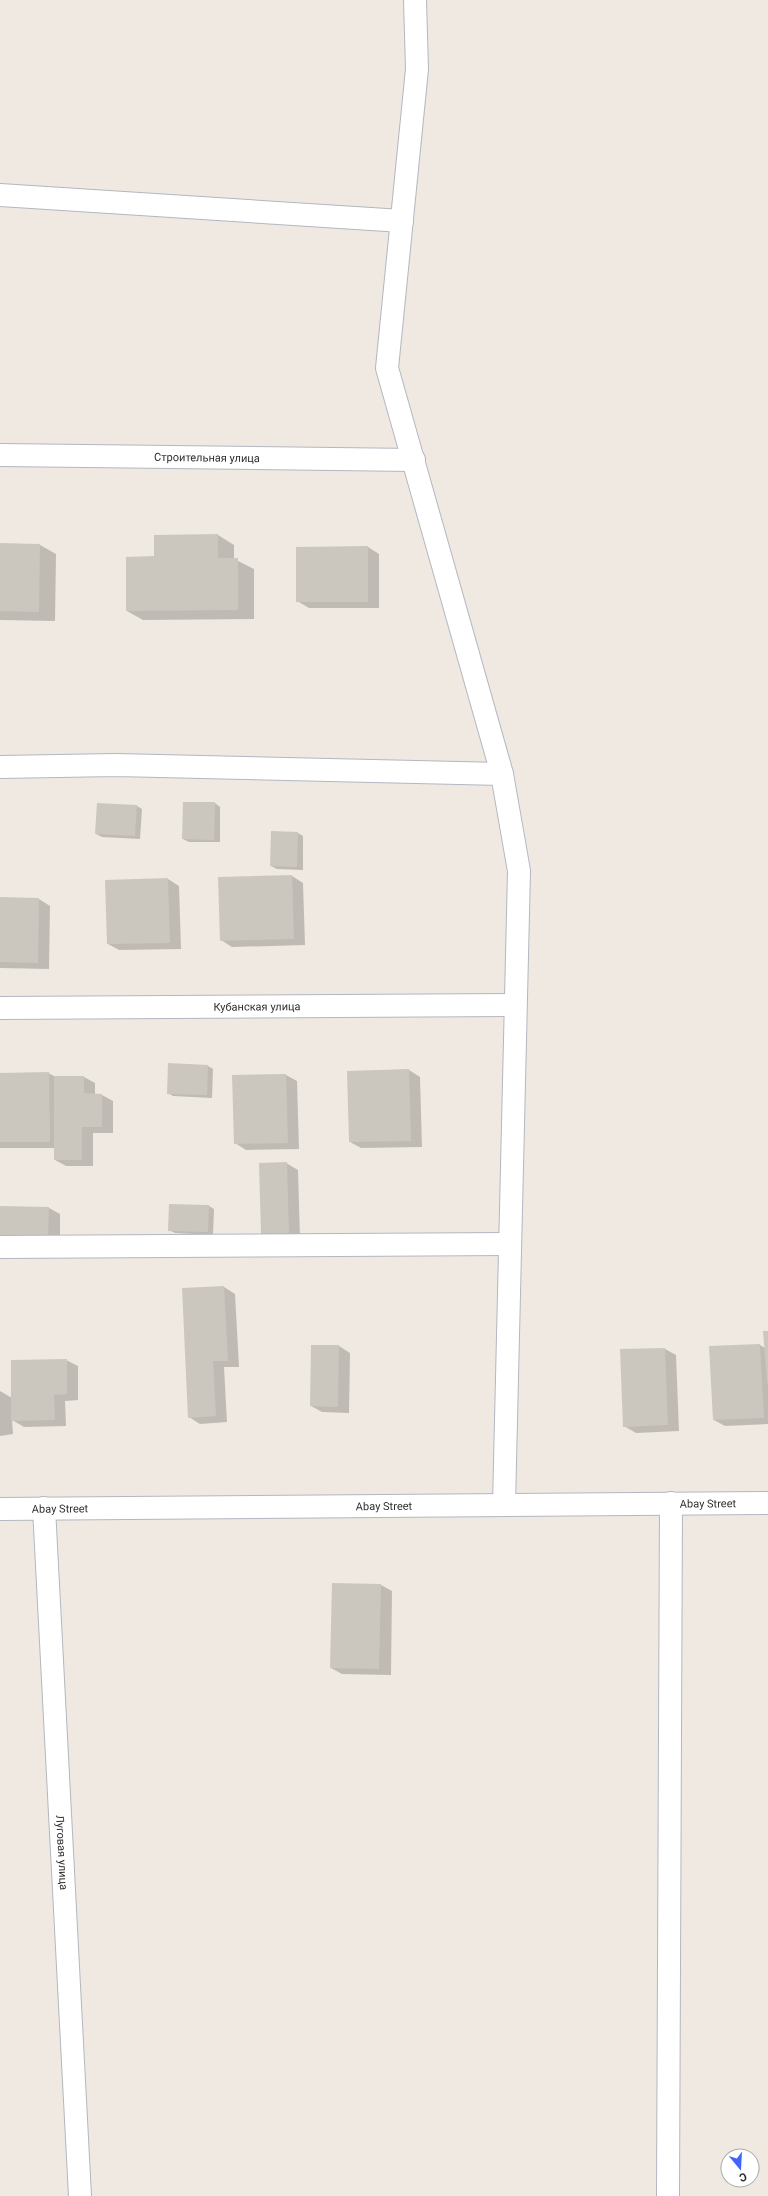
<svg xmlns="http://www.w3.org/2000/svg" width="768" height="2196" font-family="Roboto,sans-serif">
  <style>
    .shadow { fill: #0003 }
    .building { fill: #cbc7bf }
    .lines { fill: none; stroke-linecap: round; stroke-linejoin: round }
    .minor-casing { stroke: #b4b7c1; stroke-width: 24 }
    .minor { stroke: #fff; stroke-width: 22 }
    .labels { text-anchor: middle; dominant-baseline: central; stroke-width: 3; stroke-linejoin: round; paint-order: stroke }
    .street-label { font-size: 11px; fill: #2e2e2e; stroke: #fff }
  </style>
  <rect width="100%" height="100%" fill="#efe9e1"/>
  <path class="shadow" d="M218,535L234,545V559L254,569V619L143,620L127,611L155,557V536Z
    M0,544L40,545L56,554L55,621L0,620Z
    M368,547L379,554V608H309L297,601Z
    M215,803L220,807V842H189L183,839Z
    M137,806L142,809L140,839L102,837L96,834Z
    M298,833L303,836V870L277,869L271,866Z
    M292,876L303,883L305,945L232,947L221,940Z
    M168,879L179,886L181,949L119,950L108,944Z
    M0,898L39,899L50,906L49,969L0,968Z
    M208,1066L213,1069L212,1098L173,1096L168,1093Z
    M409,1070L420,1077L422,1147L361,1148L350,1142Z
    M48,1073L56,1077H84L95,1083V1094L102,1095L113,1101V1133H93V1166H66L55,1160V1148H0V1074Z
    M286,1075L297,1081L299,1149L246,1150L235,1143Z
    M286,1163L298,1170L300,1239L273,1240L262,1233Z
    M209,1206L214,1209L213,1235L175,1233L169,1230Z
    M0,1207L49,1208L60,1214V1242L0,1241Z
    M224,1287L235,1294L239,1367H224L227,1422L200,1424L189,1417Z
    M768,1332V1424L725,1426L714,1420L760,1345L765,1348Z
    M339,1346L350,1353L349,1413L322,1412L311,1406Z
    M665,1349L676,1355L679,1431L636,1433L624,1426L622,1350Z
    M66,1360L78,1366V1400L65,1401L66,1426L24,1427L12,1420L13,1434L0,1436V1391L12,1398Z
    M381,1585L392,1591L391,1675L342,1674L331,1668Z"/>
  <path class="building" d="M218,534V558H238V610L126,611V557L154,556V535Z
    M0,543L40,544L39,612L0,611Z
    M368,546V602H296V547Z
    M183,802H215L214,840L182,839Z
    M97,803L137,805L135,836L95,834Z
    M271,831L298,832L297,867L270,866Z
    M292,875L294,939L220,941L218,877Z
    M168,878L170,943L107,944L105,880Z
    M0,897L39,898L38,963L0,962Z
    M168,1063L208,1065L207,1095L167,1094Z
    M409,1069L411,1141L349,1142L347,1071Z
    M49,1072L50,1142H0V1073Z
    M286,1074L288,1143L234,1144L232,1075Z
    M54,1076H84V1093L102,1094V1127H82V1160H54Z
    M287,1162L289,1233L261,1234L259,1163Z
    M169,1204L209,1205L208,1232L168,1231Z
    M0,1206L49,1207L48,1237L0,1235Z
    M224,1286L228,1361H213L216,1416L188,1418L182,1288Z
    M763,1331H768V1383H767Z
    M760,1344L764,1418L713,1420L709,1346Z
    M311,1345H339L338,1407L310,1406Z
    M665,1348L668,1425L623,1427L620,1349Z
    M67,1359V1394L54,1395L55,1420L11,1421V1360Z
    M332,1583L381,1584L379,1669L330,1668Z"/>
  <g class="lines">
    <g class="minor-casing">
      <g id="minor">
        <path d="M415,0L417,69L387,368L502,774L519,871L504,1505"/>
        <path d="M0,195L402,221"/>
        <path id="s1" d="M0,455L414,460"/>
        <path d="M0,767L116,765L502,774"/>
        <path id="s2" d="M0,1008L515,1005"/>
        <path d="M0,1247L509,1244"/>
        <path id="s3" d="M44,1508L80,2196"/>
        <path id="s4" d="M0,1509L768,1503"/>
        <path d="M668,2196L671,1503"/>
      </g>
    </g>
    <use href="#minor" class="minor"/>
  </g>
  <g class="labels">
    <g class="street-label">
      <text stroke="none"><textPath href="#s1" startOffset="207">Строительная улица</textPath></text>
      <text stroke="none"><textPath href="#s2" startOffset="257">Кубанская улица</textPath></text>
      <text stroke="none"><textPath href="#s4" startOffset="708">Abay Street</textPath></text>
      <text stroke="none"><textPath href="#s4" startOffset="384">Abay Street</textPath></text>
      <text stroke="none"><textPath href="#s4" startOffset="60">Abay Street</textPath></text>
      <text stroke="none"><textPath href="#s3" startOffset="345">Луговая улица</textPath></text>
    </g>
  </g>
  <g transform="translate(740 2168) rotate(162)"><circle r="19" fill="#ffffff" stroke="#ababab"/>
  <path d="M0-3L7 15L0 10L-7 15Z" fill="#4264fb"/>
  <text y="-6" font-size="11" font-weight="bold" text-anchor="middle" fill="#2e2e2e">С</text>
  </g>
</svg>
